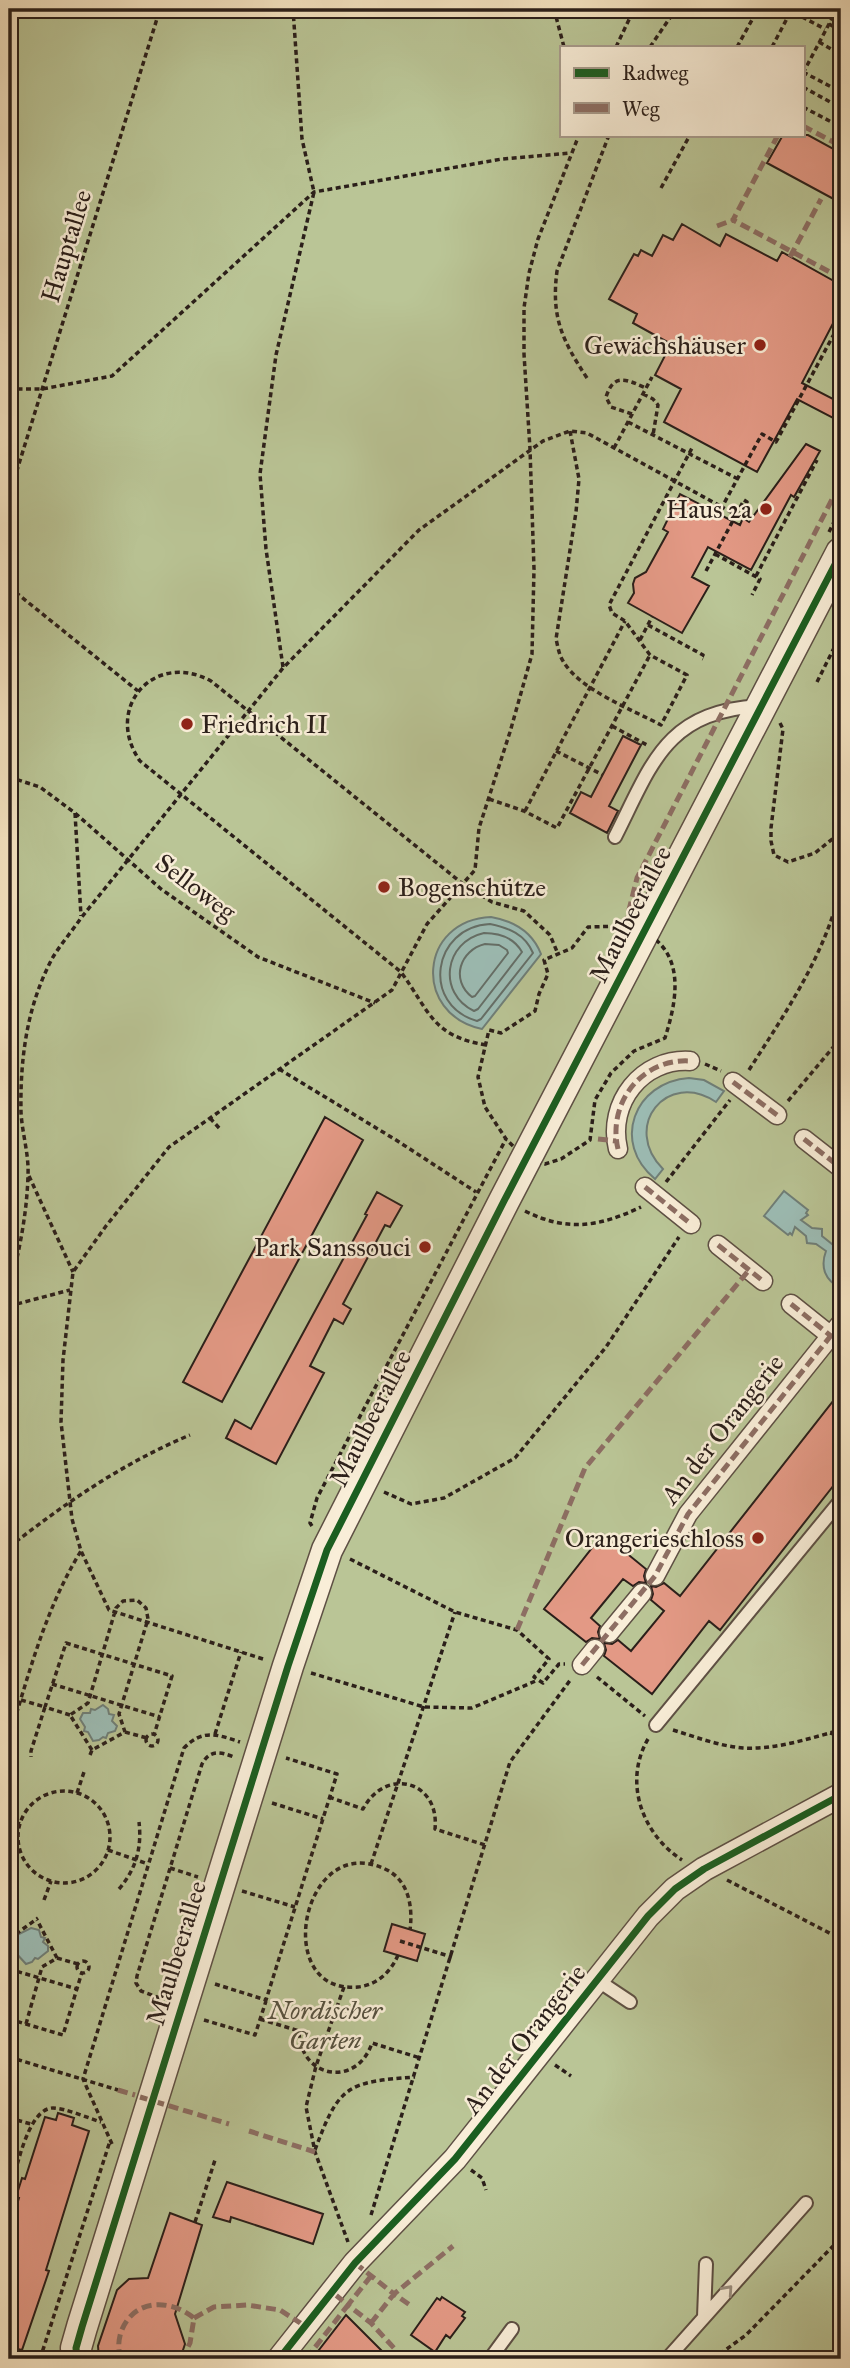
<svg xmlns="http://www.w3.org/2000/svg" width="850" height="2368" font-family="'IM FELL Great Primer',serif">
  <style>
    .green { fill: #bac596; stroke: #727258; stroke-width: 2; fill-rule: evenodd }
    .water { fill: #9dbfb8; stroke: #6f7f79; stroke-width: 2 }
    .lines { fill: none; stroke-linecap: round; stroke-linejoin: round }
    .shore { stroke: #646f69; stroke-width: 2 }
    .building { fill: #e39985; stroke: #2b1f1a; stroke-width: 2 }
    .service-casing { stroke: #5e5044; stroke-width: 16 }
    .pedestrian-casing { stroke: #5e5044; stroke-width: 21 }
    .minor-casing { stroke: #5e5044; stroke-width: 26 }
    .tertiary-casing { stroke: #5e5044; stroke-width: 33 }
    .path { stroke: #2b1f1a; stroke-width: 3.5; stroke-dasharray: 5 3.5; stroke-linecap: butt }
    .service { stroke: #f9eed8; stroke-width: 12 }
    .pedestrian { stroke: #f9eed8; stroke-width: 18 }
    .minor { stroke: #f9eed8; stroke-width: 23 }
    .tertiary { stroke: #f9eed8; stroke-width: 30 }
    .quiet { stroke: #8d6e63; stroke-width: 5; stroke-dasharray: 10 5; stroke-linecap: butt }
    .cycleway-casing { stroke: #f9eed8; stroke-width: 11 }
    .cycleway { stroke: #1b5e20; stroke-width: 7 }
    .oneway { stroke: #9c9182 }
    .poi-dot { fill: #8f2418; stroke: #f9eed8; stroke-width: 2.5 }
    .labels { text-anchor: middle; dominant-baseline: central; stroke-width: 5; stroke-linejoin: round; paint-order: stroke }
    .street-label { font-size: 26px; fill: #2b1f1a; stroke: #f9eed8 }
    .poi-label { font-size: 26px; fill: #2b1f1a; stroke: #f9eed8; text-anchor: end }
    .park-label { font-size: 26px; font-style: italic; fill: #56513f; stroke: #f9eed8 }
  </style>
  <rect width="100%" height="100%" fill="#f6e5c3"/>
  <filter id="stains"><feTurbulence type="fractalNoise" baseFrequency=".00286" numOctaves="4"/><feColorMatrix values="0 0 0 0 .2 0 0 0 0 .09 0 0 0 0 .02 0 0 0 .5 -.17"/></filter>
  <radialGradient id="worn" r=".72"><stop offset=".6" stop-color="#630" stop-opacity="0"/><stop offset="1" stop-color="#630" stop-opacity=".3"/></radialGradient>
  <path class="green" d="M9,9H841V2359H9ZM561,47H803V135H561Z"/>
  <path class="water" d="M491,917C514,921 532,931 541,954L482,1029C412,1014 419,920 491,917Z
    M689,1078L704,1080L724,1091L716,1102C667,1069 621,1127 663,1169L655,1179C611,1143 634,1082 689,1078Z
    M784,1191L808,1210L806,1213L808,1215L801,1220L812,1228L822,1229V1236L832,1244L841,1239V1288C825,1281 820,1267 826,1251L816,1244L807,1243L806,1236L795,1227L792,1235L790,1233L788,1235L764,1216Z
    M103,1705L108,1709L109,1714L114,1715L112,1721L117,1726L115,1731L108,1733L106,1738L103,1737L99,1740L93,1741L88,1732L84,1731L85,1727L80,1719L83,1713H90L91,1709L95,1710Z
    M31,1928L39,1930L41,1937L45,1938L43,1942L48,1946V1951L38,1959L35,1958L32,1962L26,1964L15,1952L17,1948L13,1941L15,1936Z"/>
  <g class="lines">
    <path class="shore" d="M490,924C509,928 525,934 533,953L481,1019L477,1021C421,1005 432,927 490,924Z
      M484,933C500,933 514,938 522,952L478,1009L474,1011C437,993 444,942 484,933Z
      M485,944L499,945L507,950L508,953L475,996L472,997C450,980 460,950 485,944Z"/>
  </g>
  <path class="building" d="M783,135H808L841,153V203L767,163Z
    M682,224L720,246L726,234L777,261L782,252L841,285V308L802,383L841,403V407L835,419L797,399L757,472L664,422L681,389L655,375L671,344L633,323L637,314L609,299L634,254L638,256L641,250L652,256L663,235L673,240Z
    M806,444L820,451L794,497L791,495L751,570L708,547L692,577L709,586L682,633L628,603L634,593L633,584L635,578L646,572L668,532L663,529L680,494L740,525L743,518L749,522Z
    M623,736L641,745L609,806L618,811L607,833L570,813L581,792L591,797Z
    M325,1117L363,1140L222,1402L183,1382Z
    M377,1192L402,1206L390,1227L385,1225L343,1304L351,1309L343,1324L334,1319L310,1366L324,1373L276,1464L226,1438L235,1420L251,1429L367,1215L365,1214Z
    M841,1391V1476L720,1630L709,1621L652,1694L604,1656L606,1650L604,1643L612,1644L618,1640L631,1651L664,1611L651,1600L653,1594L651,1586L656,1587L664,1583L680,1596Z
    M603,1534L646,1569L644,1576L646,1583L639,1582L633,1586L623,1579L591,1618L600,1626L598,1632L600,1639L592,1638L586,1642L544,1609Z
    M392,1924L425,1934L417,1961L384,1951Z
    M58,2113L74,2118L72,2125L89,2131L46,2270L49,2271L22,2350L9,2347V2231L19,2198L16,2197L22,2178L25,2179L45,2117L56,2120Z
    M227,2182L323,2214L313,2244L231,2217L230,2222L213,2217Z
    M170,2213L202,2225L175,2314L185,2344L180,2359H99L98,2346L117,2290L129,2279L148,2278Z
    M442,2297L465,2312L462,2316L465,2318L450,2338L446,2335L435,2352L411,2335L437,2298L440,2300Z
    M346,2315L390,2359H312Z"/>
  <g class="lines">
    <g class="service-casing">
      <path id="service" d="M615,837C652,764 665,712 759,706
        M656,1725L841,1500
        M597,1980L630,2002
        M704,2317L706,2264
        M490,2359L512,2329
        M667,2359L806,2203"/>
    </g>
    <g class="pedestrian-casing">
      <path id="pedestrian" d="M733,1082L777,1115
        M804,1139L841,1168
        M618,1149C607,1103 642,1058 690,1061
        M645,1187L691,1224
        M718,1245L763,1281
        M791,1304L831,1336
        M655,1576L688,1514L841,1323
        M609,1633L642,1593
        M582,1665L595,1649"/>
    </g>
    <g class="minor-casing">
      <path id="minor" d="M279,2359L355,2263L455,2159L648,1916L675,1889L704,1869L841,1795"/>
    </g>
    <g class="tertiary-casing">
      <path id="tertiary" d="M77,2359L76,2348L82,2327L288,1666L327,1550L504,1201L841,553"/>
    </g>
    <path class="path" d="M554,9L564,47
      M787,9L825,29
      M829,24L841,31
      M819,42L841,55
      M616,47L634,9
      M650,47L676,9
      M737,47L758,9
      M772,47L792,9
      M803,72L841,92
      M803,73L837,9
      M803,87L841,108
      M803,107L841,127
      M661,188L690,135
      M587,378C562,340 551,317 557,271L609,135
      M9,389H42L112,376L314,192L502,159L571,153
      M643,394L653,399L658,405L653,435
      M632,414L611,407L606,397C614,372 627,380 646,388
      M628,422L738,479
      M570,431L579,479L576,512L556,639C558,647 559,655 563,661C580,690 631,709 661,725L687,675L650,655L625,621L612,613L609,605L692,448
      M614,448L652,377
      M9,496L160,9
      M744,500L747,502L741,513L745,515
      M736,515L744,500
      M829,532L841,508
      M9,553C16,563 15,574 9,584
      M715,554L760,579L752,595
      M706,571L736,515L722,507L762,434L776,442L841,321
      M756,576L817,460
      M9,587L138,691
      M648,625L703,655L701,658L703,659
      M640,640L652,617
      M283,667L266,549L260,474L276,355L314,192L302,139L293,9
      M817,682L841,634
      M780,723L783,729L771,828V841L774,855L788,862L815,853L841,832
      M612,726L647,745
      M556,751L603,775
      M9,777L40,787L75,813L161,889L258,957L375,1003
      M489,799L524,811L557,828L650,655
      M525,811L625,621
      M75,813L81,916
      M839,834L841,848
      M625,926C635,929 647,932 655,939C685,964 675,1006 665,1038L634,1051L611,1073L595,1100L590,1140L561,1159L545,1164L526,1159L506,1139L485,1107L478,1077L489,1030L501,1033L535,1011L539,994L548,974L544,960L572,948L588,927Z
      M486,1045C432,1036 430,1012 401,972L140,761C103,708 154,650 211,681L463,884L492,902L524,911L550,935L558,954
      M705,1064L721,1071
      M279,1069L396,1140L476,1192
      M749,1070C786,1012 825,955 841,887
      M788,1101L841,1038
      M210,1118L220,1129
      M29,1176L73,1272
      M666,1182L730,1100
      M525,1211C567,1232 599,1227 641,1207
      M9,1291C19,1253 27,1214 28,1175C29,1154 22,1133 21,1112C20,1058 27,1005 53,957C61,944 72,931 81,918L283,668L419,530L543,441L570,431L587,433L722,507
      M9,1306L70,1290
      M384,1492L411,1504L444,1498L515,1458L606,1347L679,1237
      M312,1526L310,1523L317,1498L506,1139
      M9,1547C67,1502 123,1463 190,1435
      M350,1559L455,1612L517,1630L549,1659L534,1677L543,1683L559,1664H565
      M263,1659L109,1610L81,1551L72,1519L61,1422L63,1360L73,1272L106,1226L169,1147L392,990L427,924L475,870L479,828L510,732L532,654L534,569L530,449L524,354V308L529,273L538,239L579,135
      M311,1673L424,1707L472,1708L538,1680
      M597,1677L645,1716
      M52,1684L160,1717
      M21,1700L45,1707L31,1751V1757
      M70,1715L45,1707L66,1643L172,1676L154,1735
      M673,1730C696,1737 719,1746 743,1748C776,1750 810,1738 841,1730
      M125,1732L147,1738
      M830,1733L841,1736
      M146 1740a6 6 0 1 1 12 0a6 6 0 1 1-12 0Z
      M215,1734L241,1652
      M9,1738C29,1674 45,1609 81,1551
      M648,1739C623,1782 642,1834 682,1860
      M90,1755L92,1750L125,1732L119,1714L148,1619L146,1608L137,1600L123,1601L116,1608L88,1703L70,1715L92,1750
      M9,1783L14,1777
      M18 1837a46 46 0 1 1 92 0a46 46 0 1 1-92 0Z
      M77,1793L84,1772
      M329,1797L363,1809C386,1766 440,1781 435,1829L485,1845
      M272,1803L323,1819
      M9,1820L20,1824
      M108,1850L148,1864
      M371,1864L455,1612
      M170,1868L198,1877
      M727,1880L841,1939
      M119,1889C136,1869 142,1848 139,1822
      M242,1891L295,1907
      M44,1900L51,1881
      M9,1939L38,1918
      M400,1941L452,1957
      M9,1955V1960
      M398,1955C391,1972 377,1985 358,1987C270,1995 302,1830 385,1869C409,1880 413,1907 410,1930
      M57,1958L78,1964
      M77 1967a6 6 0 1 1 12 0a6 6 0 1 1-12 0Z
      M9,1969L77,1989
      M215,1984L266,2000L337,1774L286,1758
      M344,1987L316,2066L306,2107L315,2152L348,2242
      M160,1998L141,1991L136,1983L137,1976L202,1764C210,1749 221,1752 234,1757
      M9,2019L63,2035L82,1972
      M260,2019L299,2031C300,2079 357,2088 372,2043L420,2058
      M204,2020L255,2035L266,2001
      M26,2024L42,1967L57,1958L37,1920
      M9,2057L118,2090
      M555,2065L571,2076
      M9,2118L31,2124
      M112,2144L83,2079L184,1748C203,1729 216,1734 240,1742
      M315,2150C339,2085 347,2082 415,2077
      M471,2170L482,2178L486,2190
      M9,2197C15,2175 27,2108 53,2108C65,2108 88,2118 101,2122
      M371,2215L510,1762L571,1679
      M195,2222L215,2160
      M40,2359L110,2141
      M713,2359L746,2335L841,2238"/>
    <use href="#service" class="service"/>
    <use href="#pedestrian" class="pedestrian"/>
    <use href="#minor" class="minor"/>
    <use href="#tertiary" class="tertiary"/>
    <path class="quiet" d="M803,126L841,146
      M778,135L733,220L841,278
      M717,226L733,220
      M790,257L821,199
      M625,926L637,878L841,482
      M733,1082L777,1115
      M598,1139L616,1141
      M804,1139L841,1168
      M618,1149C607,1103 642,1058 690,1061
      M645,1187L691,1224
      M718,1245L763,1281
      M791,1304L831,1336
      M517,1630L585,1468L749,1270
      M582,1665L655,1576L688,1514L841,1323
      M118,2090L135,2095
      M140,2097L229,2124
      M249,2131L315,2152
      M355,2263L394,2294L453,2246
      M371,2276L348,2305L371,2323L404,2359
      M194,2318L214,2307L247,2305L280,2310L305,2326
      M371,2323L394,2294L410,2305
      M121,2359C118,2350 118,2342 121,2332C133,2299 169,2298 194,2318L190,2343L182,2359
      M306,2359L348,2305L332,2292"/>
    <g class="cycleway-casing">
      <path id="cycleway" d="M77,2359L76,2348L82,2327L288,1666L327,1550L504,1201L841,553
        M279,2359L355,2263L455,2159L648,1916L675,1889L704,1869L841,1795"/>
    </g>
    <use href="#cycleway" class="cycleway"/>
  </g>
  <defs><path id="oneway-chevron" d="M-2-3.5L2.5 0L-2 3.5" fill="none" stroke-width="1.6" stroke-linecap="round" stroke-linejoin="round" transform="scale(1.75)"/></defs>
  <use class="oneway" href="#oneway-chevron" transform="translate(728 2290) rotate(-48)"/>
  <g class="poi-dot">
    <circle cx="760" cy="345" r="7"/>
    <circle cx="766" cy="509" r="7"/>
    <circle cx="187" cy="724" r="7"/>
    <circle cx="384" cy="887" r="7"/>
    <circle cx="425" cy="1247" r="7"/>
    <circle cx="758" cy="1538" r="7"/>
  </g>
  <g class="labels">
    <g class="street-label">
      <text transform="translate(66 246) rotate(-73)">Hauptallee</text>
      <text transform="translate(196 887) rotate(37)">Selloweg</text>
      <text transform="translate(630 914) rotate(-63)">Maulbeerallee</text>
      <text transform="translate(370 1418) rotate(-63)">Maulbeerallee</text>
      <text transform="translate(722 1429) rotate(-52)">An der Orangerie</text>
      <text transform="translate(176 1953) rotate(-73)">Maulbeerallee</text>
      <text transform="translate(524 2039) rotate(-52)">An der Orangerie</text>
    </g>
    <g class="poi-label">
      <text x="746" y="345">Gewächshäuser</text>
      <text x="752" y="509">Haus 2a</text>
      <text x="201" y="724" text-anchor="start">Friedrich II</text>
      <text x="398" y="887" text-anchor="start">Bogenschütze</text>
      <text x="411" y="1247">Park Sanssouci</text>
      <text x="744" y="1538">Orangerieschloss</text>
    </g>
    <g class="park-label">
      <text x="325" y="2010">Nordischer<tspan x="325" dy="30">Garten</tspan></text>
    </g>
  </g>
  <rect width="850" height="2368" fill="none" stroke="#f6e5c3" stroke-width="35"/>
  <rect x="10" y="10" width="829" height="2347" fill="none" stroke="#2b1f1a" stroke-width="3.5"/>
  <rect x="18" y="18" width="815" height="2333" fill="none" stroke="#2b1f1a" stroke-width="2"/>
  <rect x="560" y="46" width="245" height="91" fill="#f9eed8" stroke="#a79b8c" stroke-width="2"/>
  <rect x="574" y="68" width="35" height="10" fill="#1b5e20" stroke="#a79b8c" stroke-width="2"/>
  <text x="622" y="80" font-size="21" fill="#2b1f1a">Radweg</text>
  <rect x="574" y="103" width="35" height="10" fill="#8d6e63" stroke="#a79b8c" stroke-width="2"/>
  <text x="622" y="116" font-size="21" fill="#2b1f1a">Weg</text>
  <rect width="100%" height="100%" filter="url(#stains)"/>
  <rect width="100%" height="100%" fill="url(#worn)"/>
</svg>
